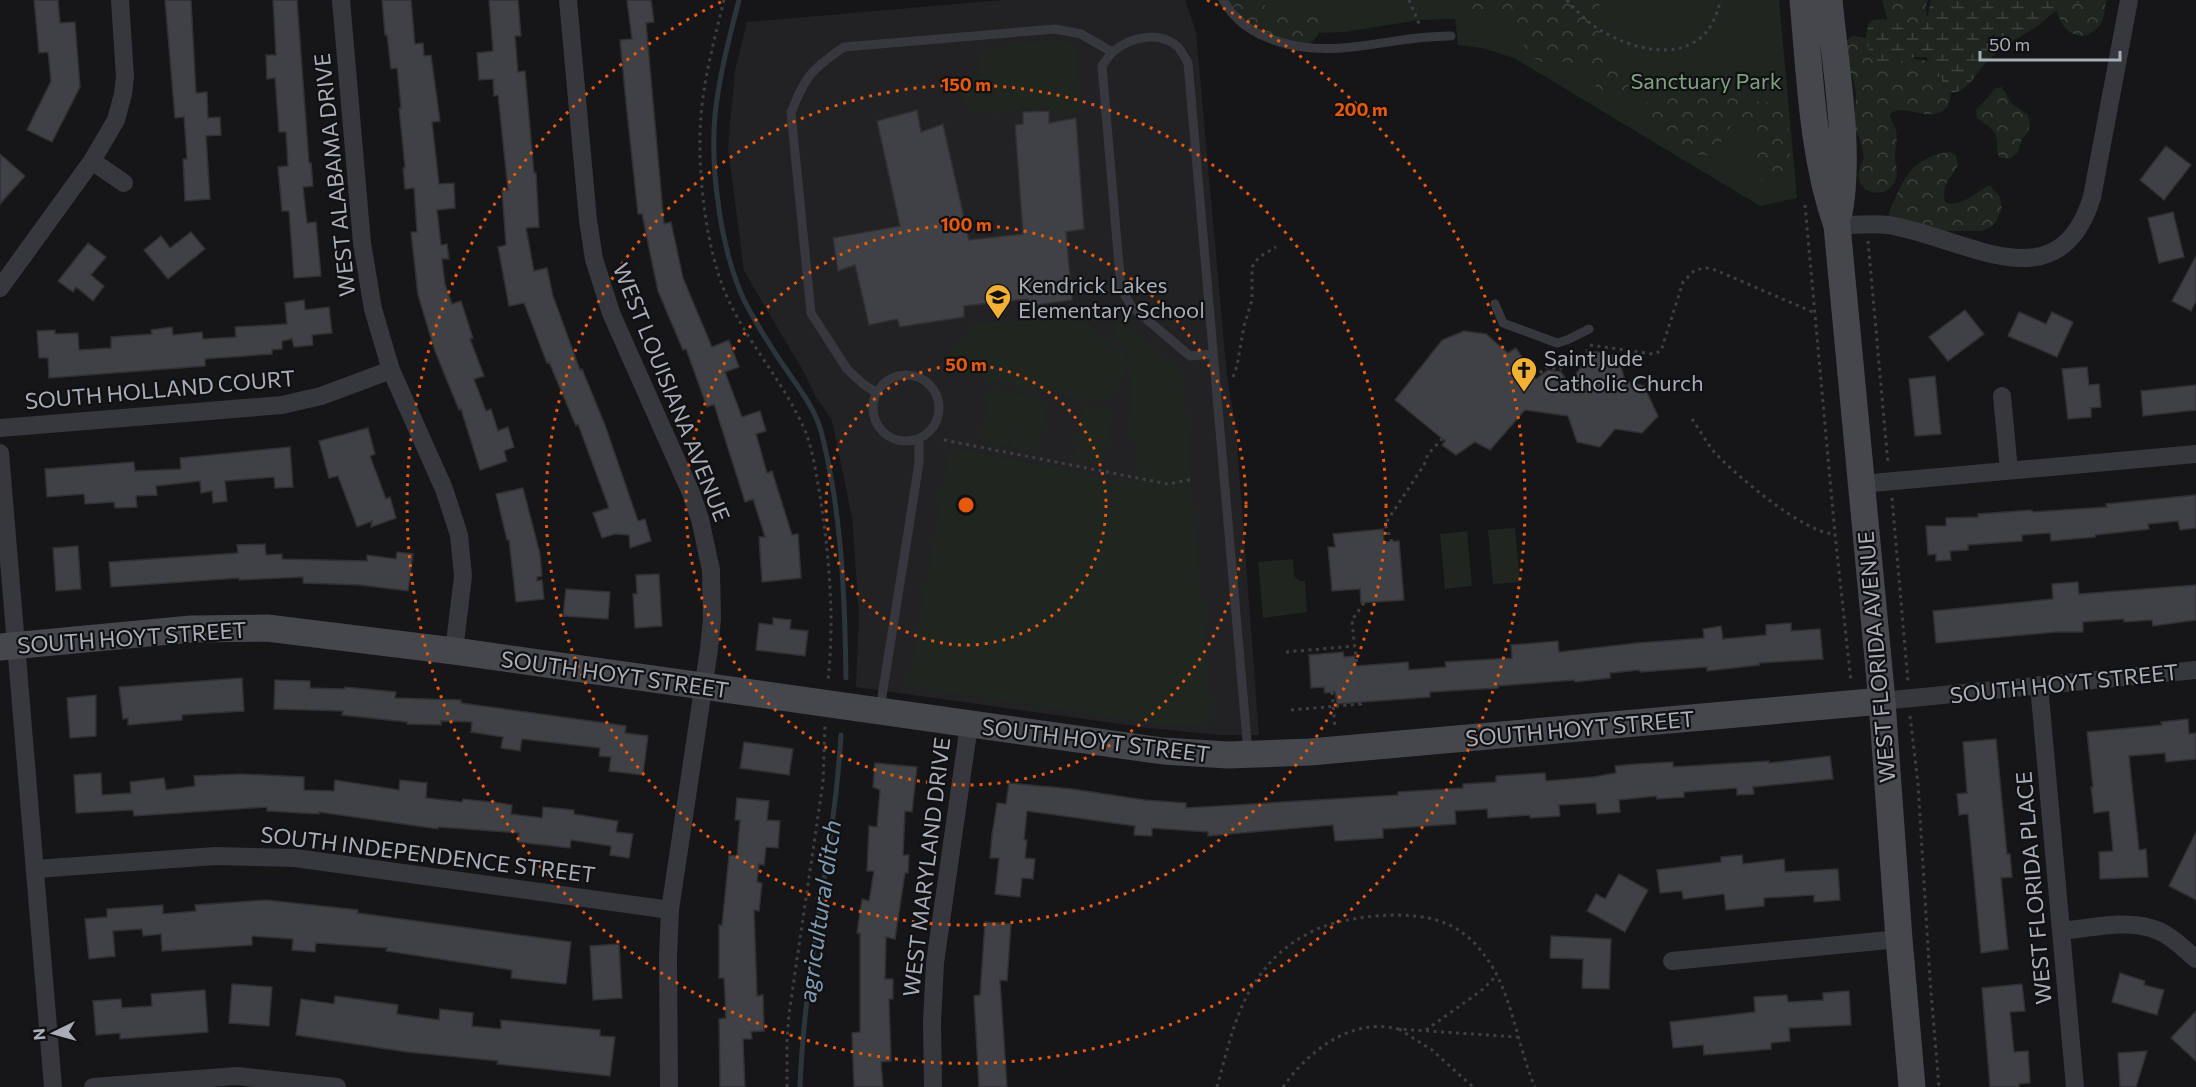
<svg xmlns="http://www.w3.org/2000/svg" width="2196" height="1087" font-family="Commissioner,sans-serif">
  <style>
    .built { fill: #222225 }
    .green { fill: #1e261f }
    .forest { fill: url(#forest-crowns) }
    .wetland { fill: url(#wetland-marsh) }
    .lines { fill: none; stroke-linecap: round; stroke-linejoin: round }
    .stream { stroke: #2c353c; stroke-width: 5 }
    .building { fill: #404145; stroke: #303034; stroke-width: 1.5 }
    .path { stroke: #3d3f44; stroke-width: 3; stroke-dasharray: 3 4.5; stroke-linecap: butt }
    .lane { stroke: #37383d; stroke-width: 9 }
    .street { stroke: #37383d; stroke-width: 18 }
    .secondary { stroke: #45474d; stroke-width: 27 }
    .ring { fill: none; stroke: #e8590c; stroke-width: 3; stroke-dasharray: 3 6 }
    .labels { text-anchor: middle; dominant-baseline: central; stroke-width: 4.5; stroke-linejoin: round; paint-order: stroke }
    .park-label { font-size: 22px; fill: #7fa381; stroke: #111113 }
    .street-label { font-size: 22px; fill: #a8adb8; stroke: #111113 }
    .poi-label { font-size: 22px; fill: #a8adb8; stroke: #111113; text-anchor: start }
    .water-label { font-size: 24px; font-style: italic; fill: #7f9bb3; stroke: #111113 }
    .centre { fill: #e8590c; stroke: #111113; stroke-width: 3 }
    .ring-label { font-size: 18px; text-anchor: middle; font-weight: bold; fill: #e8590c; stroke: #111113; stroke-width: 4.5; stroke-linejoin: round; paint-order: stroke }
  </style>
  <defs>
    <pattern id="forest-crowns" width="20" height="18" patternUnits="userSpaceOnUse" patternTransform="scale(1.5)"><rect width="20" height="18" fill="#1e261f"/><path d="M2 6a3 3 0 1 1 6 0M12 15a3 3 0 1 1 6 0" fill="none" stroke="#3c433d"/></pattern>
    <pattern id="wetland-marsh" width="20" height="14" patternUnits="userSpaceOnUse" patternTransform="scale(1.5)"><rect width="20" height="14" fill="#1e261f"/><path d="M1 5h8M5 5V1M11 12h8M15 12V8" fill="none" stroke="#3c433d"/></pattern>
  </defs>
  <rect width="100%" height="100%" fill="#161618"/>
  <path class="built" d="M1003,0H1185L1196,32L1227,376L1236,430L1259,735H1218L1149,728L856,687L859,615L852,517L832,421L815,395L802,369L744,271L728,148L735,70L747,22Z"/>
  <path class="green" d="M1243,0H1779L1797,198L1760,206L1514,58L1482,48L1458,45L1455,19L1420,20L1344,32L1316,33Z
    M1062,39L1075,48L1082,113L1055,115L1052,107C1032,109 981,120 967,106C960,99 961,87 961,78L979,76L980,50Z
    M1082,315L1104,343L1113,341L1125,353L1127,370L1105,400L1091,401L952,371L944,360L975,324Z
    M1114,321L1122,322L1182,373L1211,715L1206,724L1170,726L908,686L950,448L1138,483L1128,351L1115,337Z
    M991,388L1048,401L1037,453L1009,447L1016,411L1008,446L980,440Z
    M1085,405L1113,411L1102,463L1074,457Z
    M1515,528L1520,582L1493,584L1488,530Z
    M1467,531L1472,586L1445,589L1440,534Z
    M1293,559L1294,576L1300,581H1305L1307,612L1263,618L1258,562Z"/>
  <path class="forest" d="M1219,0H1265V7C1281,19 1302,6 1321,14C1322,24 1321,32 1314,40C1304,50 1287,53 1275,44C1271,40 1268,33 1263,30C1258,27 1250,28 1244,28Z
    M1437,0H1596C1609,14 1594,32 1602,46C1613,64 1640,67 1625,93L1606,96L1597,89L1594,78L1587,70L1577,65L1563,62H1541L1535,59L1514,34L1509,11L1503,9H1464Z
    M1882,0H1928C1920,20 1936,26 1951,36L1889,26Z
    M2057,0H2107C2103,9 2106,19 2098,27C2079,49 2054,26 2057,0Z
    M1852,36C1878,37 1882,50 1903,57C1913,60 1925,58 1934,64C1945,70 1957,98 1946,108C1929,125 1905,101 1890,114C1890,121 1895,125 1896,131C1898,140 1895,146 1895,155C1894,162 1899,171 1896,178C1890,201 1854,196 1859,171C1859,166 1863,163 1864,158L1860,138L1854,131L1856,95L1854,82L1845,54V42Z
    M1678,83L1712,88L1750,101L1773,102L1781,104L1787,111L1790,154L1787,165L1781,174L1761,180L1754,175C1749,156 1761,134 1742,120L1735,121C1726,131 1721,145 1711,155C1685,161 1617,116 1657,93C1665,88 1669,85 1678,83Z
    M2002,87L2012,104L2028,115L2030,124L2028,132L2022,139L2018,152L2010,159L2000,158C1995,150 1999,142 1995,134C1992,127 1983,123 1977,118L1976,110L1996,88Z
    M1951,152L1956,156L1958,165C1950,180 1941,184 1945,202C1961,209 1975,192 1990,185L2000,197L2002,209L1997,220L1991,227L1981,231H1949L1904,238L1894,234L1887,218C1901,184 1909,156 1951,152Z"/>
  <path class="wetland" d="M1931,0H2084C2076,5 2067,6 2058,10C2050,14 2044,22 2036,27C2018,38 2002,47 1987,62C1974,74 1967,97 1945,92L1941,76L1926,57H1915L1883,67C1868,51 1861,43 1870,21C1897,13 1903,37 1926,23Z"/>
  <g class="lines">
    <path class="stream" d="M739,0C729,38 719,77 715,115C710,170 721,252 745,302C758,327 774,352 790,375C801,391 811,404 818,422C825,441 828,463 832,483C843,547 845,613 846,678
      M800,1087C804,969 834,853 841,735"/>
  </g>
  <path class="building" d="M34,0H58L60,23L75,22L80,87L52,142L27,130L51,81L48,52L39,53Z
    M165,0H191L196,93L207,92L208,118L220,117L221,135L206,136L210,199L185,201L183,159H187L184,117L175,118Z
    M273,0H297L309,163H311L313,186L303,187L307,223L316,222L321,276L294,278L289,211H282L278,167L288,166L286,132H279L275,78L267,79L266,55H276Z
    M382,0H411L415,44L423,43L424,56L431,55L440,121L432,122L439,184L454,183L455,208L437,210L441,245L447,244L449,259H442L445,284L452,304L461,301L473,338L470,339L484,376L474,379L486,411L491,409L498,431L508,427L514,447L504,451L507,461L480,470L461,409L459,410L435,351L418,295L411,232H417L414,188L405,189L403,168H405L399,108H401L397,68L391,69L387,35H385Z
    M489,0H518L521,36H515L518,72L525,71L534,173H536L539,227L526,228L534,271L547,268L553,296L580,370L582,369L605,425L638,521L645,519L651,541L630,548L629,535L615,534L602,538L593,513L609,508L578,424L576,426L549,362L547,363L524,303L509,306L498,247L506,245L502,191L508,190L498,95L494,96L493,79L479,80L477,53L493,51Z
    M627,0H651L654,22L646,23L664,224L671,222L683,278L712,347L729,340L739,367L725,372L742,417L760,411L766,431L756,434L767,473L772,471L792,535L798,534L801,578L762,582L759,537H765L753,499L745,502L714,404L707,407L686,349L683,350L658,291L642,214H638L626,102L620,40L632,39Z
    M917,110L921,132L943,124L969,240L1023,234L1015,125L1023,124V112L1049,111V123L1076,118L1084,229L1066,232L1072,300L1029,306L1028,299L964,306V317L900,327L897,319L869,325L855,265L838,271L833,238L900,226L877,121Z
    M2166,146L2191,165L2164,200L2140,180Z
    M0,154L25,176L0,204Z
    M2173,212L2184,257L2159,263L2148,218Z
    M191,232L205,249L168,279L144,250L161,236L170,248Z
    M88,243L106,257L91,275L104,286L93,301L76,287L73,292L58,281Z
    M2196,256V301L2191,311L2172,301Z
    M304,300L305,310L329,307L332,333L312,335L313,345L294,347L292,339L282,341V349L272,350V354L205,359V366L49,378L48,358H39L37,331L55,330V334L78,333L79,350L111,348V337L152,334L151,330L172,327L173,335L202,332L203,339L236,337L235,327L287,324L285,303Z
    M1965,310L1984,334L1948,361L1929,337Z
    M2019,312L2046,324L2052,312L2073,322L2057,357L2008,336Z
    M1464,331L1486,334L1508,353L1516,348L1536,379L1548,370L1561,372L1569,383L1588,358L1586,350L1618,356L1625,381L1644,386L1658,416L1642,433L1615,429L1600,447L1577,442L1568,416L1525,410L1490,450L1475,442L1456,455L1442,445L1445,441L1395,400L1442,340Z
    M2087,367L2089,385L2099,384L2101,407L2091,408V417L2068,419L2062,369Z
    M1935,376L1941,434L1915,436L1909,379Z
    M2196,385V410L2143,416L2141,391Z
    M368,428L375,454L370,456L386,499L390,497L396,518L371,527L372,521L357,527L338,476L329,478L319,441Z
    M290,447L293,487L275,488L274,477L225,481L227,501L213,503L212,491L201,493L200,481L156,486L157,495L136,496L137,507L115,508L114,502L85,504L84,494L47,497L45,469L134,462L135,471L181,469L180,458Z
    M523,488L540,554L542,576L537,577V581L542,580L544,599L516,602L509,540H507L496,494Z
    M2196,495V528L2180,530L2178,521L2148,524L2149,529L2095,535V537L2051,541L2050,533L2022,535V541L1968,545V550L1950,551L1951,560L1936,561V554L1928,555L1926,526H1946V518L1978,517V514L2032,510V512L2107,507L2106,504Z
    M1383,529L1384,542L1399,541L1404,600L1361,603L1360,589L1332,591L1328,547H1335L1333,534Z
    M265,544L266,555L282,554V559L367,561V555L396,559L397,552L413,554L408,591L360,585L303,583V577L239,580V578L111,587L109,562L238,553L237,545Z
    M78,546L81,589L56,591L53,548Z
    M659,574L662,626L635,628L633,594H637L636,575Z
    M2078,582L2079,594L2196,585V620L2153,626L2152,620L2124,622V619L2083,622V632H2056L1936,643L1933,611L2053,599L2052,584Z
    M566,589L610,592L608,619L563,616Z
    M773,618L791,620L790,629L808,631L805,656L756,650L759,623L773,625Z
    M1791,623V631L1820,629L1823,659L1759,663V665L1707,671V667L1640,672L1639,670L1610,673V678L1575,682L1574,680L1498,686V688L1430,692V697L1337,704L1335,692L1325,693L1324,687L1311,688L1309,655L1343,652L1344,657L1355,656L1356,666L1408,662L1409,670L1446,667L1445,662L1512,658L1511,645L1558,641L1559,652L1637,643L1704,638L1703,629L1721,626L1723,639L1766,635V625Z
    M242,678L244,711L182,715V720L128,725V718L123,719L119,687Z
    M275,680L310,681V688L345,689V687L396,692L395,698L461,700V703L626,726L625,733L648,736L643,775L609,771L611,757L599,756L600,748L522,739L520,751L501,748L503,737L471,732L472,722L441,721V725L407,724V722L342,715L343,711L274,709Z
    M96,695V736L70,738L67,698Z
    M2188,719L2189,734L2196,733V759L2166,762L2165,753L2129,756L2139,850L2146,849L2148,877L2100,879L2099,852L2113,851L2109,811L2094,813L2091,787H2093L2087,732L2162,725L2161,722Z
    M1996,739L2007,854H2010L2012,877L2001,878L2008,949L1981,953L1968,814L1959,815L1957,794L1967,793L1963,742Z
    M744,742L793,749L789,775L740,768Z
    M1830,756L1833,779L1753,787L1754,794L1737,795V788L1684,792V797L1657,799L1656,796L1619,800L1620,812L1597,814L1596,803L1559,805L1560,816L1530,818V815L1488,818L1487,809L1455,811L1456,824L1383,829V838L1335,841L1333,825L1208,836V832L1152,828V836L1134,835L1135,826L1027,811L1024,840H1027L1025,858L1035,859L1033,879L1022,878L1020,897L995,894L999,858H990L992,835L997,803L1006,804L1009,783L1072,789L1145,800L1186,803V808L1398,795V792L1463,788V784L1496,782V776L1545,773L1546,781L1593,777L1616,773L1615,766L1636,764L1673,762V767L1769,761V763Z
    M875,763L917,767L912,812L905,811L903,855H909L908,873H905L895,939L886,937L885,979H893V999H889L891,1061L881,1062L883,1087H854L852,1033L860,1032V933H857L862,899L869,901L874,871H867L869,826L877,827L880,790L873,787Z
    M101,773L102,795L131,793L130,782L164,778L166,790L195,786L194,776L241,774L304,777V790L334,791L335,780L399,790L400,780L427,783L426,798L462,802L463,799L500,803L512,805L511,814L542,818L543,807L574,810V814L618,821L616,832L633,834L629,858L610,855L611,846L571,840L570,848L518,842L519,833L438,827V829L319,812V814L267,811V807L134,816L133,810L76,813L74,775Z
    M737,798L769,801L767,820L780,821L778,848L766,847L764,865L759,864L757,882L762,883L759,911L754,910L757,996L763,995L764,1031L751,1032L752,1039H743L745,1087H720L719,1019L726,1018L724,978H719V925H722L729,855L737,856L740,820H735Z
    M2196,832V900L2169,886Z
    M1742,855L1743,864L1784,859L1785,872L1838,869L1840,900L1814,902V895L1764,898V906L1726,910L1724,894L1683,899L1682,891L1660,893L1657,870L1721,862V857Z
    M1619,874L1648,890L1625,932L1587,911L1596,894L1605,899Z
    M266,900L358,910V913L571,942L566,984L511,978L512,970L386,951L387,948L316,943L315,952L292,950L293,939L252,936V945L162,951L161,934L143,936L142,929L113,931L115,956L89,959L85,919L107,917V909L163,905V914L196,911L195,905Z
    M985,922L1011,924L1007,981L1000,980L1007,1087H979L974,996L980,995Z
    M1551,936L1611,939L1609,989L1582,988L1583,959L1550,958Z
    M619,944L622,998L593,1000L590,946Z
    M2120,973L2145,981L2144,985L2164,990L2157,1015L2112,1002Z
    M232,984L272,987L269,1026L229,1023Z
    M2022,984L2025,1011L2010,1012L2014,1052L2028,1051L2030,1083L2019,1084V1087H1990L1982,988Z
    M205,990L208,1032L120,1039V1033L96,1035L93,1001L121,999L122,1008L152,1006L151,994Z
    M1849,991L1851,1025L1789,1028L1790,1041L1771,1043V1049L1704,1055L1703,1045L1673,1048L1670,1022L1755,1012L1754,997L1787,995L1788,1002L1823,1000V993Z
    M335,996L398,1005L397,1014L439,1020L440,1009L473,1013L472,1026L501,1029V1020L600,1030V1036L615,1037L610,1076L497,1064L498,1061L407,1052L296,1035L301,999L334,1004Z
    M2196,1011V1061L2171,1038Z
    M2147,1051L2136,1087H2120L2118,1053Z"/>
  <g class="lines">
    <path class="path" d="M724,0C715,37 704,77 701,116C697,163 704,228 718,273C735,329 778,372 802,424C812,444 815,468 819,490C829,552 835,618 828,680
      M1409,0L1420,26
      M1567,0C1575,9 1584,19 1594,26C1638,56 1708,68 1720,0
      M1805,205L1835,534L1851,682
      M1868,241L1888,464
      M1590,345L1653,354L1661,351L1683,282L1695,270L1706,268L1713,269L1815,313
      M1532,372H1541L1546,367L1560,369L1572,353
      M1233,377L1237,366L1244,326L1252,300V267L1259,257L1276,247
      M1692,419C1700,430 1707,444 1716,454C1737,476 1805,534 1835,534
      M944,440L1168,484L1194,479
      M1892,498L1908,682
      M1392,542L1385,524L1424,465L1428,454L1442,439
      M1286,652L1355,646
      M1332,692L1335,728
      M1291,710L1361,704C1359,675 1354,648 1352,620L1364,603
      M1910,716L1918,784L1930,980L1939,1087
      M1399,1029L1432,1050L1473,1087
      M1426,1030L1482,990L1497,975
      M787,1087V1041L789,1014L823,782L825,725
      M1217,1087C1229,1045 1236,1004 1264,970C1278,951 1300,936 1322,927C1355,915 1414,909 1447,924C1462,930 1476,943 1485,956C1512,991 1517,1046 1535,1087
      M1283,1087C1308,1051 1352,1017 1398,1029L1517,1037"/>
    <path class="lane" d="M1223,0C1235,21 1254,34 1277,41C1336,61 1392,35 1451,36
      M1495,304L1503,323L1557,343L1567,340L1589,329
      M1213,354L1190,356L1132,307L1121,289L1102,66C1106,61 1109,55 1114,51C1131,37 1160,30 1178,47C1182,52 1185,58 1188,63L1248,752
      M873 408a33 33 0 1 1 66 0a33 33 0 1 1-66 0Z
      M877,393L863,384L847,369L811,313L791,113C805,76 812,69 844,47L1055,29L1081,34L1112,52
      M880,709L919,463V439"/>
    <path class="street" d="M341,0L362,243L373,309L391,370L444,489L459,535L463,576L454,651
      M568,0L588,220L594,259L611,313L691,493L700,519L711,570L712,619L709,649L670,910L668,957L669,1087
      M92,161L124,183
      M1837,226C1854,225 1871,223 1888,225C1963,236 2058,308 2092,197L2129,0
      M0,288L92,161L116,120L123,94L125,77L120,0
      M2002,396L2009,470
      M0,428L282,405L321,396L391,370
      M0,453L53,1087
      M1861,484L2196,454
      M2039,685L2075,1087
      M1882,701L2196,670
      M36,869L215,856L295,858L670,910
      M2062,931C2092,928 2130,918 2159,931C2173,937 2184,949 2196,959
      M1672,961L1899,939
      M93,1087L237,1076L337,1087
      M933,1087L932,1022L935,963L969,725"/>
    <path class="secondary" d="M1803,0C1810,76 1812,154 1837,226L1882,701L1899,939L1912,1087
      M1829,0C1835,64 1851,151 1839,213
      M0,647L191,629L267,628L454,651L1163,751L1228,755L1310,752L1882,701"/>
  </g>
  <g class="ring">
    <circle cx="966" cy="505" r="140"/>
    <circle cx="966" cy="505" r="280"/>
    <circle cx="966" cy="505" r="420"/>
    <path d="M1207 0A559 559 0 1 1 725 0"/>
  </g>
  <defs>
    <g id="school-pin" transform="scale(1.35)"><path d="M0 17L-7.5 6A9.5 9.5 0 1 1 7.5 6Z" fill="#f2b134" stroke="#111113"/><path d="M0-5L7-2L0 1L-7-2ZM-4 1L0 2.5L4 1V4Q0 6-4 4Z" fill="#111"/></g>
    <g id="church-pin" transform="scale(1.35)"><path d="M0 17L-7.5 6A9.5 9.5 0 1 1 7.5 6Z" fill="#f2b134" stroke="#111113"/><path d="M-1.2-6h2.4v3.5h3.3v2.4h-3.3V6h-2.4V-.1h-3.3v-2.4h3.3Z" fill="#111"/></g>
  </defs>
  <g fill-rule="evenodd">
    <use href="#school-pin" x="998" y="297"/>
    <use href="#church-pin" x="1524" y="370"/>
  </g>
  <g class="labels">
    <g class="park-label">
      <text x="1706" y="80">Sanctuary Park</text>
    </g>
    <g class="street-label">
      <text transform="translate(334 175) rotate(-96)">WEST ALABAMA DRIVE</text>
      <text transform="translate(160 389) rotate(-5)">SOUTH HOLLAND COURT</text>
      <text transform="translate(672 392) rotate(68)">WEST LOUISIANA AVENUE</text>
      <text transform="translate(132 637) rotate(-4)">SOUTH HOYT STREET</text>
      <text transform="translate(1876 657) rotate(-95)">WEST FLORIDA AVENUE</text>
      <text transform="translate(615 674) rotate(8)">SOUTH HOYT STREET</text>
      <text transform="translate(2064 683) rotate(-6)">SOUTH HOYT STREET</text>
      <text transform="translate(1580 728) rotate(-5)">SOUTH HOYT STREET</text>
      <text transform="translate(1096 740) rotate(7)">SOUTH HOYT STREET</text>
      <text transform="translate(428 854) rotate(7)">SOUTH INDEPENDENCE STREET</text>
      <text transform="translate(926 867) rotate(-83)">WEST MARYLAND DRIVE</text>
      <text transform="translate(2033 888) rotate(-95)">WEST FLORIDA PLACE</text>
    </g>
    <g class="poi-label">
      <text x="1018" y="284">Kendrick Lakes<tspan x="1018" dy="25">Elementary School</tspan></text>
      <text x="1544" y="357">Saint Jude<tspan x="1544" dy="25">Catholic Church</tspan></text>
    </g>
    <g class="water-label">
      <text transform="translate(819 911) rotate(-82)">agricultural ditch</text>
    </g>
  </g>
  <circle cx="966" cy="505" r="9" class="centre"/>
  <g class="ring-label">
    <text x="966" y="91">150 m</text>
    <text x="1361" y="116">200 m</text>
    <text x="966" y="231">100 m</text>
    <text x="966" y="371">50 m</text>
  </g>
  <g transform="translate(54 1033) rotate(265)" stroke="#111113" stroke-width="4.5" paint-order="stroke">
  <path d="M0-4.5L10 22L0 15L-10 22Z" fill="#a8adb8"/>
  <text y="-9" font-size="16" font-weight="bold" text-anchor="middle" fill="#a8adb8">N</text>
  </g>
  <path d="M1980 51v9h140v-9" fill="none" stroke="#a8adb8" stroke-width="3"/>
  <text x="1989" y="51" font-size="18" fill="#a8adb8" stroke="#111113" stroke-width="4.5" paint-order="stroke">50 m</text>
</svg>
